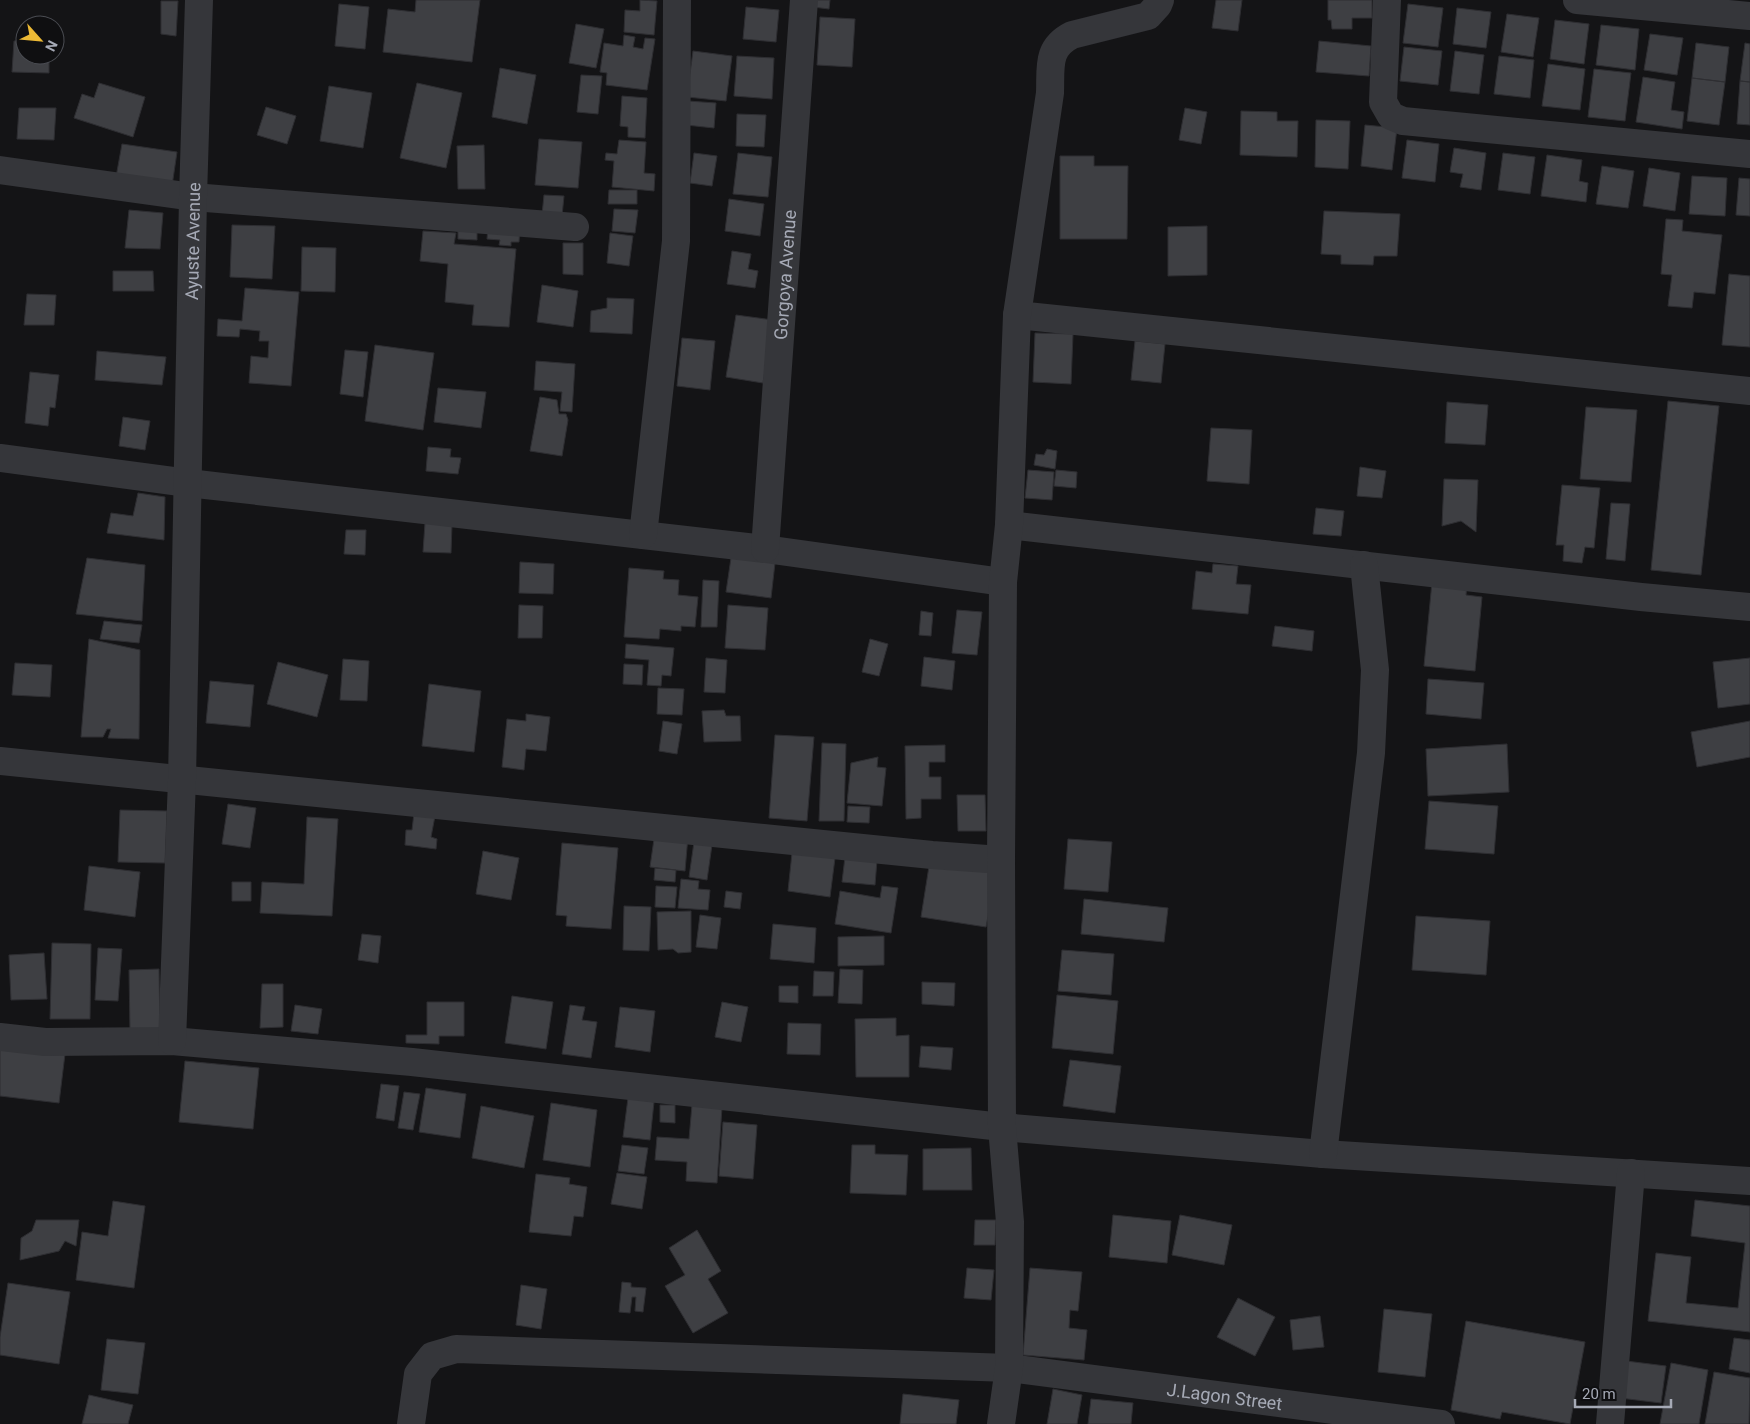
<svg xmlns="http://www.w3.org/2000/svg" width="1750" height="1424" font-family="Roboto,sans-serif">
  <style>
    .building { fill: #3e3f43; stroke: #2e2e32 }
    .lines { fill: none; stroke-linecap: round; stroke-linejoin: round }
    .street { stroke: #35363a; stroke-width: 28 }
    .labels { text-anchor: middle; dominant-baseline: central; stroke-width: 4; stroke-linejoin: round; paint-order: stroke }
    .street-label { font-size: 18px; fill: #a6aab6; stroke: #0f0f11 }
  </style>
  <rect width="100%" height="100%" fill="#141416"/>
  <path class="building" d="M416,0H480L472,62L383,52L388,9L415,12Z
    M640,0L657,1L654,35L624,32L625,10L640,11Z
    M814,0H830L829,9L813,7Z
    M1216,0H1242L1238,31L1212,28Z
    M1328,0H1372V18H1352V29H1332L1331,20H1328Z
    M161,1H178L176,36L161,34Z
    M339,4L369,7L365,49L335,46Z
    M1408,4L1443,8L1438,47L1403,43Z
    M746,7L779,10L776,42L743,39Z
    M1457,8L1491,12L1486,48L1453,44Z
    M1507,14L1539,18L1533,57L1501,52Z
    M820,17L855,19L852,67L817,65Z
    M1555,20L1589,24L1584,64L1550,59Z
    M576,24L604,29L596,68L569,63Z
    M1601,25L1639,29L1635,70L1596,65Z
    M1650,34L1683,38L1677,75L1644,70Z
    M624,35L635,37L633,47L643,49L645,38L655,39L647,90L606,85L607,73L600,72L604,43L623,46Z
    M14,41H25V55H49V73L12,72Z
    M1319,41L1371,46L1369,76L1316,72Z
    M1696,43L1729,47L1725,82L1692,78Z
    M1745,43L1750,44V82L1740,81Z
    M1404,47L1442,51L1438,85L1400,81Z
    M693,51L732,56L726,101L687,97Z
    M1455,51L1484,55L1479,94L1450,91Z
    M737,56L774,58L772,99L734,96Z
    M1499,56L1534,60L1530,98L1494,94Z
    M1548,64L1585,69L1580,110L1542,106Z
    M500,68L536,75L527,124L492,117Z
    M1594,69L1631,73L1625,121L1588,117Z
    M581,75L602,76L598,114L577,112Z
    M1643,77L1675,82L1671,110L1684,112L1682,129L1636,122Z
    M1692,78L1725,82L1719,125L1687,121Z
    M1740,81L1750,82V125L1737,124Z
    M99,83L145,97L133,137L74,118L82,94L94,98Z
    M417,83L462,93L446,168L400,158Z
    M329,86L372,93L363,148L320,141Z
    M622,96L647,98L645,138L628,137V127L620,126Z
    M688,101L716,103L714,128L686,125Z
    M266,107L296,116L287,144L257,135Z
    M19,108H56L54,140L17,139Z
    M1185,108L1207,112L1201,144L1179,140Z
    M1241,111L1277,112V121H1298L1297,157L1240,155Z
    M737,114L766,115L764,147L736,146Z
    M1316,120L1350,121L1348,169L1315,167Z
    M1365,125L1397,128L1392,170L1361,166Z
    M539,139L582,142L578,188L535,185Z
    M619,140L646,142L644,173L655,174L654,191L612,187L614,161L605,160L606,153L617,154Z
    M1407,140L1439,144L1435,182L1402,178Z
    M122,144L177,152L172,186L116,177Z
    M484,145L485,189H458L457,146Z
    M1454,148L1486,153L1481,190L1460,187L1463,174L1450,172Z
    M694,153L717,156L712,186L690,183Z
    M738,153L772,157L768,197L733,194Z
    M1503,153L1535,157L1530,194L1498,190Z
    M1547,155L1582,160L1579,181L1588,183L1586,202L1541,196Z
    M1060,156H1094V166H1128L1127,239H1060Z
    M1602,166L1634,171L1628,208L1596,204Z
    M1649,168L1680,173L1675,211L1643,206Z
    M1692,176L1727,178L1725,216L1689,214Z
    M1739,178L1750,179V216L1736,215Z
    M609,190H637V204H608Z
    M544,195L564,196L562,216L542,215Z
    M729,199L764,204L760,236L725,231Z
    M614,209L638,210L635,233L612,231Z
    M129,210L163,213L160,249L125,248Z
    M1324,211L1400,214L1397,256H1374L1373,265L1341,264V255L1321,254Z
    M1666,219L1683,220L1682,231L1722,235L1715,294L1694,292L1692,308L1668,306L1672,275L1661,274Z
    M458,224L477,225V240L458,239Z
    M232,225L275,226L272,279L230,277Z
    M520,225L519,242H511V246L499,245L500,240L487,239L488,228Z
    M1207,226V275L1168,276V227Z
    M423,231L456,233L454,244L516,249L509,327L472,325L474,305L445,302L448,264L420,261Z
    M610,233L633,236L629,266L607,263Z
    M563,243H583V275L563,274Z
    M302,247L336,248L335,292L301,291Z
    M732,251L751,254L748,269L758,271L755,288L727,284Z
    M113,271H153L154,291H113Z
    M1729,274L1750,276V347L1722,345Z
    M542,285L578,291L573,327L537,322Z
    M245,288L299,292L291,386L249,383L251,356L268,358L269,341H259L260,331L240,329L239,337L217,336L218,319L242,321Z
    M27,294L56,295L54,325H24Z
    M607,298L634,299L632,334L590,332L591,311L607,308Z
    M736,315L773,320L763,383L726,377Z
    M1035,333L1073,334L1071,384L1033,382Z
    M682,338L715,341L710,390L677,386Z
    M1135,341L1165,344L1161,383L1131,380Z
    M375,345L434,353L423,430L365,421Z
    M345,350L368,352L363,397L340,394Z
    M97,351L166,357L162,385L95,380Z
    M536,361L575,364L572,412L560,411L562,392L534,390Z
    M30,372L59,375L55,408L50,407L48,426L25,423Z
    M438,388L486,392L481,428L434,422Z
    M540,397L557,400L559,414H566L568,420L562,456L530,451Z
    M1668,401L1719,406L1701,575L1651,570Z
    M1447,402L1488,405L1485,445L1445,443Z
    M1586,407L1637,410L1631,482L1580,479Z
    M123,417L150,421L145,450L119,446Z
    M1211,428L1252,430L1249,484L1207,481Z
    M428,447L451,449L450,457L461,458L458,474L426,471Z
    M1047,449L1057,451L1055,469L1034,465L1036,454L1044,455Z
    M1360,467L1386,471L1382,498L1357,496Z
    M1028,470L1054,472L1052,500L1025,498Z
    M1056,470L1077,472L1076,488L1054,486Z
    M1444,479L1478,480L1476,532L1461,521L1442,526Z
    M1562,485L1600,488L1594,548L1585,547L1582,563L1563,561L1564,545H1556Z
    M138,493L165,497L164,540L107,533L111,513L133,516Z
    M1611,503L1630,504L1625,561L1606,559Z
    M1316,508L1344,511L1341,536L1313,534Z
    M425,523L452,524L451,553L423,552Z
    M346,530H366L365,555L344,554Z
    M87,558L145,565L142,621L76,614Z
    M731,558L775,563L771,598L726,592Z
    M520,562L554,564L553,594L519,593Z
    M1213,564L1238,566L1236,584L1251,585L1248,614L1192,609L1196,571L1212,573Z
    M629,568L664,571L663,579L679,580L678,595L698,597L695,627L681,626V631L660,629L659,639L624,637Z
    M703,580L719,581L717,627H701Z
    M1432,582L1467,584L1466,595L1482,597L1475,671L1424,666Z
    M519,605L543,606L542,638H518Z
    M728,605L768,608L765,650L725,648Z
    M957,610L982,612L977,655L952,653Z
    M921,611L933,613L931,636L919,635Z
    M104,621L142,625L139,643L100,639Z
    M1275,626L1314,631L1312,651L1272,646Z
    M89,639L140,650L139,739L108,738L111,729H107L103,737H81Z
    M870,639L888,644L879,676L862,672Z
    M626,644L674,648L671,676L662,675L661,686L647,685L649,660L625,658Z
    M924,657L955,661L952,690L921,686Z
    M706,658L727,660L725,693L704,692Z
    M1750,658V704L1718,708L1713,662Z
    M343,659L369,661L367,701L340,700Z
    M278,662L328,675L317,717L267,704Z
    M15,663L52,665L50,697L12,695Z
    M624,664L643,665L642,685L623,684Z
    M1428,679L1484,683L1481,719L1426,714Z
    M210,681L254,685L250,727L206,723Z
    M429,684L481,691L474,752L422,746Z
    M658,688L684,689L682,715L657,714Z
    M724,710L726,716H740L741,741L704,742L702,711Z
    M526,714L550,717L546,751L526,749L524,770L502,767L507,719L526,721Z
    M663,721L682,724L677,754L659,751Z
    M1750,721V757L1697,767L1691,732Z
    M775,735L814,737L807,821L769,818Z
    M822,743L846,744L844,821H819Z
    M1507,744L1509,792L1428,796L1426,749Z
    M945,745V762H929V777H941V799H921V818L906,819L905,746Z
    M878,757L877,767L886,768L882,806L847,803L851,763Z
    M957,795H985L986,831H958Z
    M1429,801L1498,806L1494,854L1425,849Z
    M228,804L256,808L250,848L222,844Z
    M848,806L870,807L869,823L847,822Z
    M120,810L167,811L165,863L118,862Z
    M414,813L435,816L431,837L437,839L436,849L405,845L406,830H412Z
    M307,817L338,819L332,916L260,913L262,882L304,884Z
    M655,832L688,836L685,871L650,867Z
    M1068,839L1112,842L1108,892L1064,889Z
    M694,842L712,845L707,880L689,877Z
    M562,843L618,848L611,929L566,926L567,916L556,915Z
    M483,851L519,858L511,900L476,894Z
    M792,853L835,858L830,897L788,891Z
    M845,857L877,860L875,885L842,882Z
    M930,860L996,871L986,927L921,917Z
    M89,866L140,872L135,917L84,910Z
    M655,868L676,870L675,882L654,880Z
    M681,879L699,881L698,889L710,890L708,910L678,908Z
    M232,882H251V901H232Z
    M656,886L677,887L675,908L655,907Z
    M882,886L898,888L891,933L835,924L840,891L880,898Z
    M726,891L742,893L740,909L724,907Z
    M1084,899L1168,908L1164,942L1081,934Z
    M624,906L651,907L649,951L623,950Z
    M691,911V952L678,953L673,949L658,950L657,912Z
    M700,915L721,918L717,949L696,947Z
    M1416,916L1490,921L1486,975L1412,970Z
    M773,924L816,928L814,963L770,959Z
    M362,934L381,936L378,963L358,960Z
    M884,936V965L838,966V937Z
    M52,943L91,944L90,1019H50Z
    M98,948L122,949L118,1001L95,1000Z
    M1062,950L1114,954L1111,995L1058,991Z
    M44,953L47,999L11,1000L9,955Z
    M159,969L160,1031L130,1032L129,970Z
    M840,969L863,970L862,1004L838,1003Z
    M814,971L834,972L833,996H813Z
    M922,982L955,983L954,1006L922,1004Z
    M262,984H283V1027L260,1028Z
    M779,986H798V1003L779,1002Z
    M1057,995L1118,1001L1113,1054L1052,1048Z
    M512,996L553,1002L546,1049L505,1043Z
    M427,1002H464V1036H439V1044L406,1043V1035H427Z
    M722,1002L748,1007L741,1042L715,1037Z
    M295,1005L322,1009L318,1034L291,1031Z
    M570,1005L585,1007L582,1020L597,1022L591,1058L562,1054Z
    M620,1007L655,1011L650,1052L615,1047Z
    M896,1018V1036L909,1035V1077H856L855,1019Z
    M788,1023L821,1024L820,1055L787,1054Z
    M0,1046L65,1054L59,1103L0,1096Z
    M921,1046L953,1048L951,1070L919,1067Z
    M1070,1060L1121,1066L1115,1113L1063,1106Z
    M185,1061L259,1068L253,1129L179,1122Z
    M381,1084L399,1086L394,1121L376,1118Z
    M426,1088L466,1094L460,1138L419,1132Z
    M404,1092L420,1094L413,1130L398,1128Z
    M628,1098L654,1102L650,1140L623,1137Z
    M551,1103L597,1110L590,1167L543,1160Z
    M660,1105H675V1123L660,1122Z
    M692,1105L722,1107L717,1183L686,1181L687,1162L655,1160L657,1137L689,1139Z
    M481,1106L534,1116L524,1168L472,1158Z
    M723,1122L757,1125L753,1179L719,1176Z
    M622,1145L648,1148L644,1174L618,1171Z
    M852,1145H875V1154L908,1155L906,1195L850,1193Z
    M971,1148L972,1190H923V1149Z
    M617,1173L647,1177L642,1209L611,1204Z
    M536,1174L570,1178L569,1184L587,1187L583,1217L574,1216L571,1236L529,1232Z
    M1695,1200L1750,1206V1332L1648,1321L1656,1253L1691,1257L1686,1303L1738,1308L1745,1243L1691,1236Z
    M113,1201L145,1206L134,1288L76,1280L82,1232L108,1236Z
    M1113,1215L1171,1221L1167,1263L1109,1257Z
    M1180,1215L1232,1225L1224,1265L1172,1255Z
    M36,1220H79L76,1246L65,1241L59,1251L20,1260L21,1238L32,1231Z
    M975,1220H996L995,1245H974Z
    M697,1230L721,1271L708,1279L728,1313L693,1333L665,1286L685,1275L669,1248Z
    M967,1268L994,1270L991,1300L964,1298Z
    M1030,1268L1082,1272L1078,1311L1070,1310L1069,1328L1087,1330L1084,1360L1023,1355Z
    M622,1282L631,1283V1287L646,1288L643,1312L635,1311L636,1297H632L630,1313L619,1312Z
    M8,1283L70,1292L59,1364L0,1355V1337Z
    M521,1285L547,1289L541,1329L516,1325Z
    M1238,1298L1275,1317L1255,1356L1217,1337Z
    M1384,1309L1432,1314L1425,1377L1378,1372Z
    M1320,1316L1324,1347L1293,1350L1290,1320Z
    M1466,1321L1585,1342L1570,1424L1502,1412L1500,1419L1451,1410Z
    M1734,1338L1750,1340V1373L1729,1369Z
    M107,1339L145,1343L138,1394L101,1390Z
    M1626,1361L1666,1366L1661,1403L1620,1398Z
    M1671,1363L1708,1370L1699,1424H1660Z
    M1714,1372L1750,1378L1749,1424H1705Z
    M1053,1389L1082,1395L1077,1424H1047Z
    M903,1394L959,1400L956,1424H900Z
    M89,1395L133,1405L128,1424H82Z
    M1091,1399L1133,1403L1131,1424H1088Z"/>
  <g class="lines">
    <g class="street">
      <path d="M1387,0L1383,102L1391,116L1403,121L1750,154"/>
      <path d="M1577,0L1750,16"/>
      <path d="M0,170L193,197L575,227"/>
      <path d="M1017,315L1750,391"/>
      <path d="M0,458L188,483L765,549L1003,582"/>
      <path d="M1009,525L1641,597L1750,607"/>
      <path d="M643,535L676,241L677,0"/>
      <path id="s1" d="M765,549L804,0"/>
      <path d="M0,761L932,855L1001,860"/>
      <path d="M0,1037L45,1042L172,1041L412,1062L1002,1127L1323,1154L1750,1181"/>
      <path id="s2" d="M172,1041L182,780L193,197L199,0"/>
      <path d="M1323,1154L1371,753L1375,670L1364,565"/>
      <path id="s3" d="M411,1424L418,1374L432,1356L456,1349L1009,1368L1441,1424"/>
      <path d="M1001,1424L1009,1368L1010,1222L1002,1127L1001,860L1003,582L1009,525L1017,315L1050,93C1051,68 1046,48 1072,35L1148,16L1158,5L1160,0"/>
      <path d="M1610,1424L1631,1173"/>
    </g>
  </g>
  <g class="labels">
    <g class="street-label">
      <text stroke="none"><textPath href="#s2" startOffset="800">Ayuste Avenue</textPath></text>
      <text stroke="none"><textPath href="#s1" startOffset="275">Gorgoya Avenue</textPath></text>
      <text stroke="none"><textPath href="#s3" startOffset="869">J.Lagon Street</textPath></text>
    </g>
  </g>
  <g transform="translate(40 40) rotate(117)"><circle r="24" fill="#0f0f11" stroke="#4b4d53"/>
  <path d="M0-4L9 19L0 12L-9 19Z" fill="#ecb935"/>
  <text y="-8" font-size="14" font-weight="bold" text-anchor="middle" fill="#a6aab6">N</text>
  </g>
  <path d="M1575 1399v8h96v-8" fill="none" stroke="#a6aab6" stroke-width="2.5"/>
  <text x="1582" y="1399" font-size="15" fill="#a6aab6" stroke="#0f0f11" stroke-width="4" paint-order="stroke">20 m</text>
</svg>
